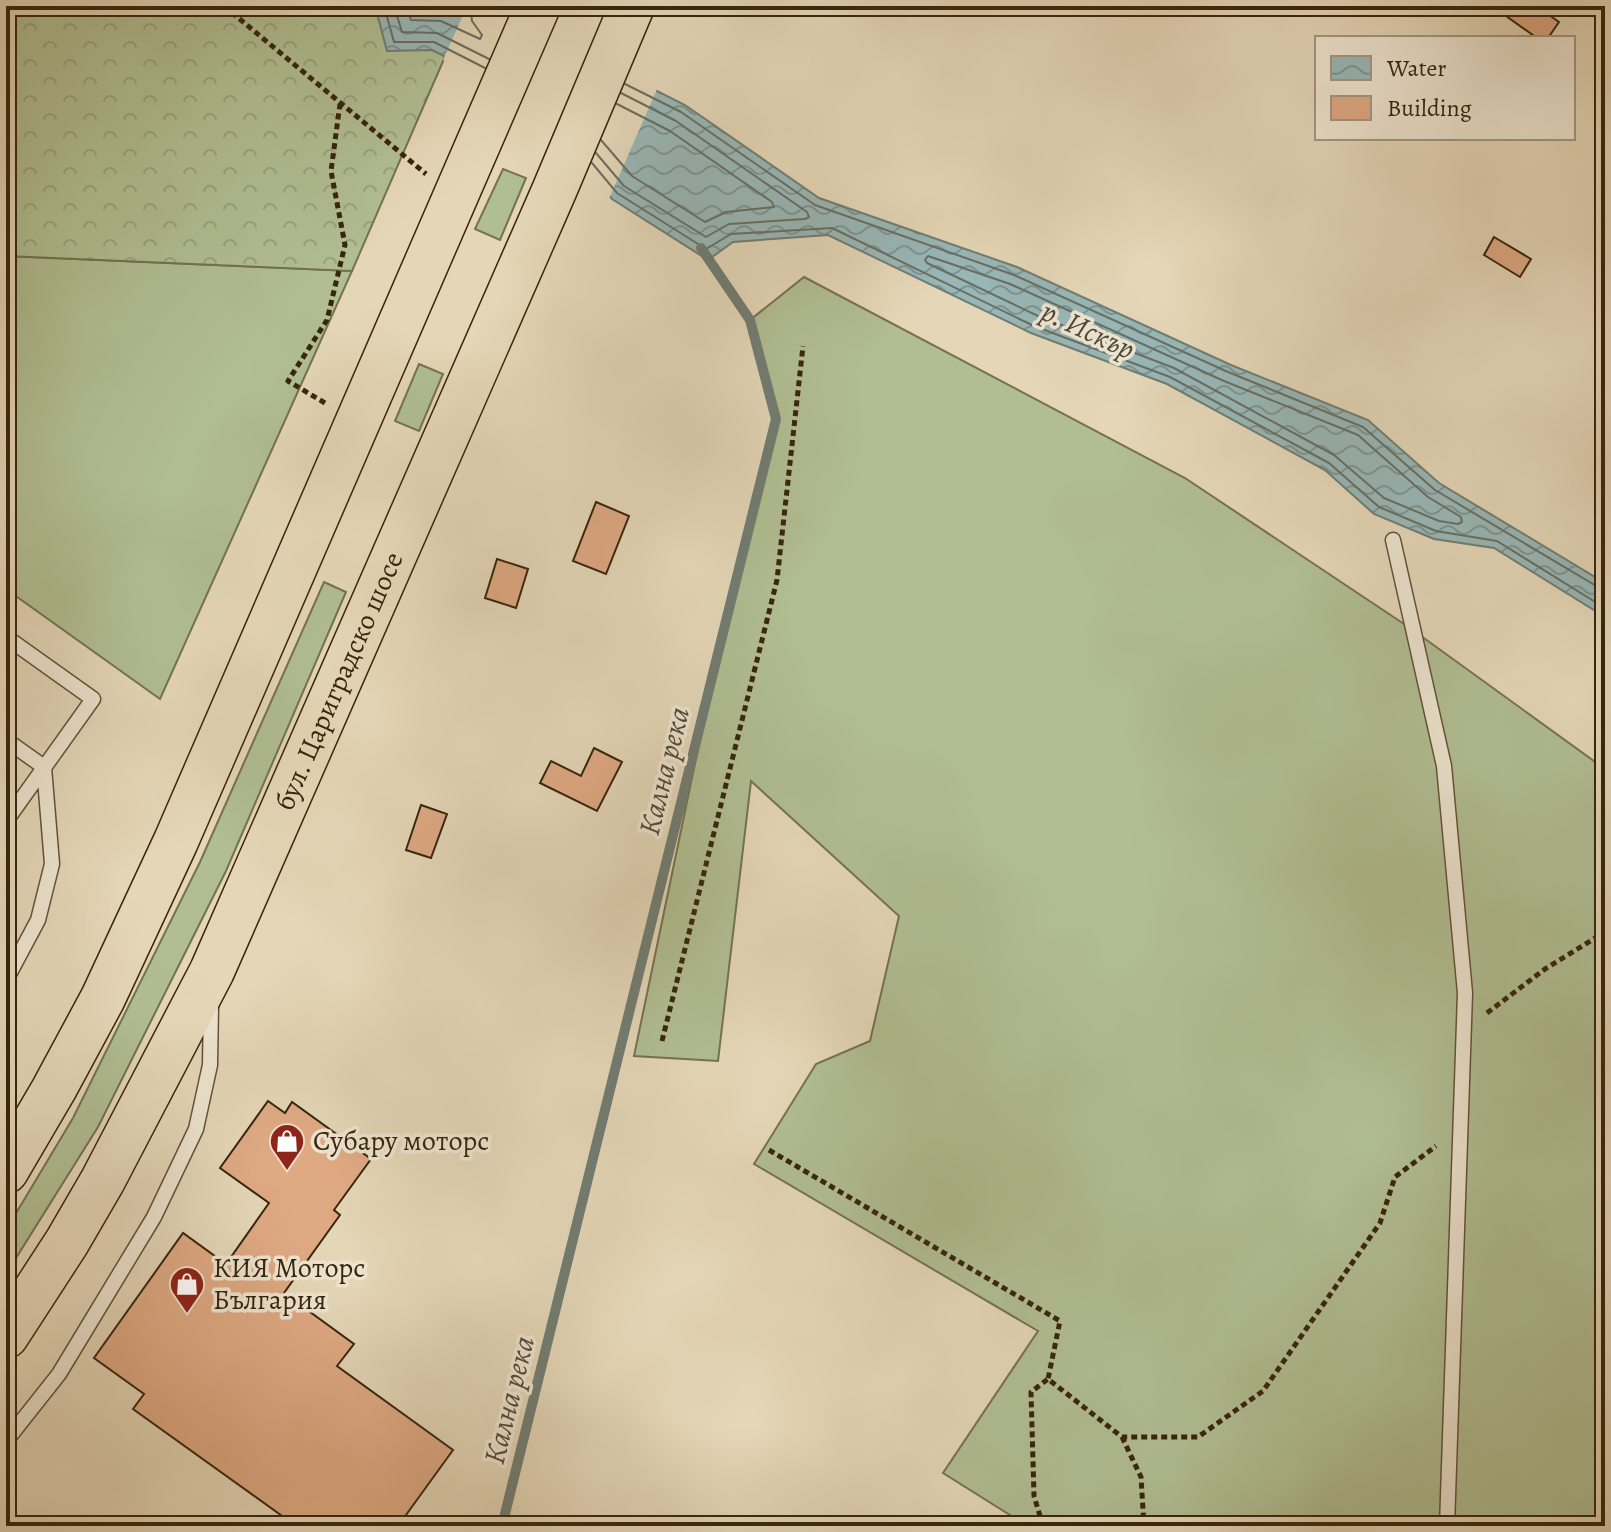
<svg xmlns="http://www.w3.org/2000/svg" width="1611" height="1532" font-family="Alegreya,serif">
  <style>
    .grass { fill: #b0be92; stroke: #747250; stroke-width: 2 }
    .forest { fill: url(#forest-crowns); stroke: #747250; stroke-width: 2 }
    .water { fill: url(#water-waves); stroke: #717d73; stroke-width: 2 }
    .pier { fill: #e4d6b7 }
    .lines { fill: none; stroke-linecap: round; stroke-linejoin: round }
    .shore { stroke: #686e62; stroke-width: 2 }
    .stream { stroke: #717d73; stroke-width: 10 }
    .building { fill: #dea983; stroke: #37250d; stroke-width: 2 }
    .lane-casing { stroke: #625138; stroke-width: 17 }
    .highway-casing { stroke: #37250d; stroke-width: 47 }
    .path { stroke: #37250d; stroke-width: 5; stroke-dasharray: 6 4; stroke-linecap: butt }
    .lane { stroke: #ede4d0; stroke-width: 14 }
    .highway { stroke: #e4d6b7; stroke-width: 44 }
    .labels { text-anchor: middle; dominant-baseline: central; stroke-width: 7; stroke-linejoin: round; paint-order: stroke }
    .street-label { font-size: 28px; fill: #37250d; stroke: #ede4d0 }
    .poi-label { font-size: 28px; fill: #37250d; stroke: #ede4d0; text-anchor: start }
    .water-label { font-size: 30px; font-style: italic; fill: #4f4a38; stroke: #ede4d0 }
  </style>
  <defs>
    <pattern id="forest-crowns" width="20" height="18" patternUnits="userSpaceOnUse" patternTransform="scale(2)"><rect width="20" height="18" fill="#b0be92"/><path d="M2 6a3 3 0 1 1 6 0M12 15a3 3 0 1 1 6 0" fill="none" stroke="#98a37d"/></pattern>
    <pattern id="water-waves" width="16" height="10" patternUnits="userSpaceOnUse" patternTransform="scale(2)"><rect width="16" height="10" fill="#98b7b7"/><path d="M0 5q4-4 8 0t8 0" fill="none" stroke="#7d9593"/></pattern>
  </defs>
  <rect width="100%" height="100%" fill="#e4d6b7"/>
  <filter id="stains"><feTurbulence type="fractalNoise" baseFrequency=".0025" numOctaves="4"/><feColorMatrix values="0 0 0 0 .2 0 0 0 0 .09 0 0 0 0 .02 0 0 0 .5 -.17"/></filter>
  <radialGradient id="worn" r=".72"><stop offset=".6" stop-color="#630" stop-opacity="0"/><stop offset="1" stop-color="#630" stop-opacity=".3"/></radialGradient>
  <path class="grass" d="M503,169L526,178L500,240L475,229Z
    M6,256L352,271L160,699L6,589Z
    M804,277L1185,478L1410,628L1605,769V1526H1019L1021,1522L943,1473L1038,1331L754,1164L816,1064L870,1041L899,916L751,781L718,1061L634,1056L718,653L776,419L750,320Z
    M419,364L443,374L419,431L395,421Z
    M324,582L346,592L226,871L98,1127L6,1274V1230L73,1118L200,862Z"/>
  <path class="forest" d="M6,6H467L352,271L6,256Z"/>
  <path class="water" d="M375,6H496L508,16L685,105L819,198L1017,267L1231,365L1368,420L1439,483L1605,583V617L1494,548L1434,539L1374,514L1325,470L1167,384L1031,333L828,235L733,242L708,260L612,199L528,99L432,50L387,51Z"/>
  <path class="pier" d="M467,6H503L510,13L658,87L608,201L526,102L443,60Z"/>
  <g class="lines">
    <path class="shore" d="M384,6L394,42H434L485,68
      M394,6L402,32L437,33L489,59
      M406,6L411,20L441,21L480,39L482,35L472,21L470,6
      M625,84L681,112L815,205L1014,275L1228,372L1363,427L1435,490L1598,587L1605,588
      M601,140L632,176L705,222L726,212L774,207L772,202L670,131L617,104
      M596,153L624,186L706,237L729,224L805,219L809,217L807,212L676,121L621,93
      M592,163L617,193L706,249L731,234L832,228L1034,326L1170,377L1329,463L1379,507L1436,531L1497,541L1605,608
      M928,256L1010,284L1224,381L1358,435L1428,497L1461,517L1462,522L1458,524L1439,521L1384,498L1334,455L1174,368L1038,316L927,263L925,260Z"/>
    <path class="stream" d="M502,1526L776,419L750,320L701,248"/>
  </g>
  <path class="building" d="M1492,6H1536L1559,22L1548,38H1537Z
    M1494,237L1531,259L1520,277L1484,255Z
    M596,502L629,516L606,574L573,561Z
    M497,559L528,569L516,608L485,598Z
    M594,748L622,762L597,811L540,783L551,761L581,776Z
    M421,805L447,814L431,858L406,850Z
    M268,1101L285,1113L292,1102L371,1159L334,1210L340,1215L284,1293L354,1344L337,1366L453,1450L398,1526H336L326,1518L320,1526H296L133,1409L144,1394L94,1358L183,1233L226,1264L269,1203L220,1168Z"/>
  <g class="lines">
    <g class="lane-casing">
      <path id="lane" d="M1393,540L1444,766L1465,993L1447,1526
        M6,637L93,699L6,821
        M6,740L44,767L52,864L38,920L6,980
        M6,1441L59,1374L154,1217L196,1129L210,1065L211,1005"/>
    </g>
    <g class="highway-casing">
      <g id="highway">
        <path d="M6,1171L54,1089L103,998L176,841L538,6"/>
        <path id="s1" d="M6,1336L67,1242L103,1180L212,971L554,191L632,6"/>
      </g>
    </g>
    <path class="path" d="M224,6L426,174
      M325,403L288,381L327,320L345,245L331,171L340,104
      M1487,1013L1545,969L1605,932
      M662,1041L777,580L803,346
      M769,1150L1060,1321L1048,1379L1122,1437H1198L1263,1391L1380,1223L1395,1177L1436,1146
      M1122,1437L1141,1477L1144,1526
      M1043,1526L1034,1496L1031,1392L1048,1379
      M1582,1526L1605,1521"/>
    <use href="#lane" class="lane"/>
    <use href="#highway" class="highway"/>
  </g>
  <defs>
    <g id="shop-pin" transform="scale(1.8)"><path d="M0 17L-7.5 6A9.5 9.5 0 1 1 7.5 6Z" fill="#8f2418" stroke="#ede4d0"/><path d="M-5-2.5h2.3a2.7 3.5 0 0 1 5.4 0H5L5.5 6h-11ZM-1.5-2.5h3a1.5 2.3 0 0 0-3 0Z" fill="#fff"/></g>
  </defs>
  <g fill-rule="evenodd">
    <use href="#shop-pin" x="287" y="1141"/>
    <use href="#shop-pin" x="187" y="1284"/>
  </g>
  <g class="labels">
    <g class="street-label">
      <text stroke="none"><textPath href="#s1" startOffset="736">бул. Цариградско шосе</textPath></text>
    </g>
    <g class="poi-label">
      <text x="313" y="1141">Субару моторс</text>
      <text x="213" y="1268">КИЯ Моторс<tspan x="213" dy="32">България</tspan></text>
    </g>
    <g class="water-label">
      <text transform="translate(1088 330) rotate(25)">р. Искър</text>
      <text transform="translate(664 771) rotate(-76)">Кална река</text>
      <text transform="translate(509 1400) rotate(-76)">Кална река</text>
    </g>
  </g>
  <rect width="1611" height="1532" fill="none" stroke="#e4d6b7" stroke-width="32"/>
  <rect x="8" y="8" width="1595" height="1516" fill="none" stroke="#37250d" stroke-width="4"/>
  <rect x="16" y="16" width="1579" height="1500" fill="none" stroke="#37250d" stroke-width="2"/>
  <rect x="1315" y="36" width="260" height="104" fill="#ede4d0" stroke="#a49882" stroke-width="2"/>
  <rect x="1331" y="56" width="40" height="24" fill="url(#water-waves)" stroke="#a49882" stroke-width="2"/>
  <text x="1387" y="76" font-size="24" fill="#37250d">Water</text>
  <rect x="1331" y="96" width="40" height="24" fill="#dea983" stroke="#a49882" stroke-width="2"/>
  <text x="1387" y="116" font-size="24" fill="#37250d">Building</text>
  <rect width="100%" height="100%" filter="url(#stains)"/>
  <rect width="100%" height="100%" fill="url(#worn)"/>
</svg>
